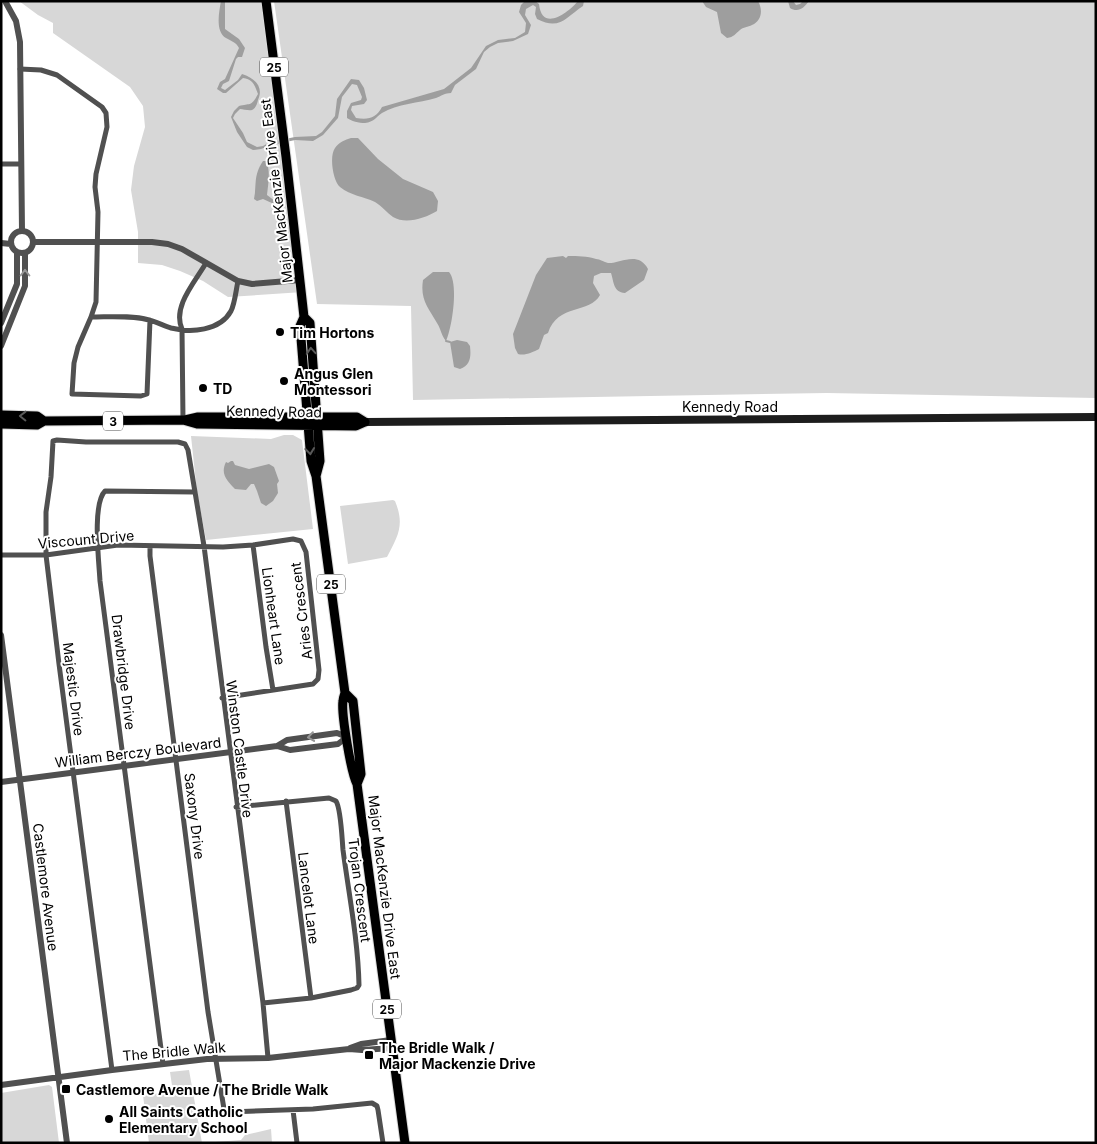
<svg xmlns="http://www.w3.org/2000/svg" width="1097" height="1144" font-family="Inter,sans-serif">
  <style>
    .green { fill: #d7d7d7 }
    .water { fill: #9e9e9e }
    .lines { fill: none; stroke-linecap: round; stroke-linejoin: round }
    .stream { stroke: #9e9e9e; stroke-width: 2 }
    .primary-casing { stroke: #dbdbdb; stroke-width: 11 }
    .minor { stroke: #505050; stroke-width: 5 }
    .tertiary { stroke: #505050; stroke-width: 6 }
    .secondary { stroke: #1d1d1d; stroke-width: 8 }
    .primary { stroke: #000; stroke-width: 9 }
    .oneway { stroke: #969696 }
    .oneway2 { stroke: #595959 }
    .poi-dot { fill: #000; stroke: #fff; stroke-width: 2 }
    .labels { text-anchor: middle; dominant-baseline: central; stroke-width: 4; stroke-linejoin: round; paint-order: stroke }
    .shield { fill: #fff; stroke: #4c4c4c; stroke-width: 1 }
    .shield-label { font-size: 12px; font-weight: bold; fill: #000 }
    .street-label { font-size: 14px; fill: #000; stroke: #fff }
    .poi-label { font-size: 14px; font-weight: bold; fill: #000; stroke: #fff; text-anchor: start }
  </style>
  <rect width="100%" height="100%" fill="#fff"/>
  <path class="green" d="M19,1H270L303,292L228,297L203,281L180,271L162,265L138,263V232L131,190L134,166L145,127L143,106L130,87L53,33V23L38,15Z
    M274,1H1096V398L827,393L413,400L411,306L317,304Z
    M284,435H293L302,440L313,529L206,540L197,492L191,436L271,439Z
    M393,500L395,501C405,525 398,536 387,557L348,564L340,506Z
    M189,1070L202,1143L241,1140L245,1135L271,1129L272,1143H149L143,1095L173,1092L170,1072Z
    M49,1085L52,1087L59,1143H1V1093Z"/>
  <path class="water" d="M221,1H225V29L239,39L245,48L242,57H238L236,59L229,81L223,84L221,88L225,90L238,80L242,74C255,78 264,87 258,100C257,104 256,108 252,110C249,111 243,109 240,109L235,114L233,118L243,133L247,142L257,147L263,146L270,142L295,137L316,136L322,132L335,116L337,99L351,79L359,80L364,88L367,100L364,104L352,106L351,110L356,118C369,120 376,118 382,107L444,89L471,68L486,46L498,40L515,38L525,32L526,23L519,12L521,5L525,1H535L539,4C542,33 569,12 578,1H584L583,6C566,17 560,31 537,19L535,14L536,7L533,5L526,9L525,15L531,25L528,34L513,41L498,43L490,47L484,52L476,69L455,85L451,93C445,93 441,96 436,98C419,103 397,104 382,113C376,117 374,122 365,123C359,123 351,121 347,118V111L351,103L361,100L362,97L357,85L352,84L342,97L338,118L323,135L313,141L295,140L269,146L261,149L253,150L247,147L237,132L231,117L234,111L239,106C251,103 251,107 258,94C255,86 253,79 243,78L226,93H223L217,89L220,82L225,79L239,48C236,42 231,41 226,38C215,32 219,12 221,1Z
    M702,1H758C763,10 762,20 752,25C748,27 743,27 740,30C735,34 734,37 727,38L721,33L717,12L706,7Z
    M788,1H793L796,5L800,4L803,1H809C804,8 798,13 790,8Z
    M351,138H358L378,159L403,179L433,192L438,201L437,211C425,218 406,225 393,217C387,213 382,206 375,202C363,196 351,196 340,187C333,181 329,156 335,148C339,142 345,140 351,138Z
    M263,161H266C271,171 268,185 267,195L275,201L274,204L263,199L257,201L254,199C257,184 253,176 263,161Z
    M563,256L566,258L568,256C578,256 587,256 596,259C600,259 604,262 608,263C619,264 638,250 648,269L644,280L625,293C613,292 614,282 611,273H601L594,276L593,283L600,295C590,314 558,303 548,333L544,335L539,349C533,352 525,356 518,354L515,348L513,334L536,275L547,258Z
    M433,272H449C459,283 452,328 446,341C441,335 441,329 437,323C428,307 420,300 423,280Z
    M457,340L467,342L470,346C471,356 471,365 460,369L454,367L450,342Z
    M231,461H233L235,465L249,469L269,464L274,467L279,481L277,484L278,493L273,501L266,506L261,503L257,491L254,484H251L246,490L235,489C227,480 220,474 226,462L228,463Z"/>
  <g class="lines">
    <path class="stream" d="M446,341L450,342"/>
    <g class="primary-casing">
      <path id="primary" d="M266,1L286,157L304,317L300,326L311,461L316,476L345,693C344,696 343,698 343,701C341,713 351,773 357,784L405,1143
        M304,317L310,323L320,461L316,476
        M1,415L37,416L44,421L183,420L197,424L356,426L365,422
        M185,420L198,417H357L365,422
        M1,424L37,425L44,421
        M345,693L353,701L361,774L357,784"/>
    </g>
    <path class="minor" d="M20,69L41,70L57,75L102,107L106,113L107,127L96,174L95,187L98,212L96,302L91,317L78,347L74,363L72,394L141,396L147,394L150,320
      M1,164H21
      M91,317C110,317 131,315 149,320C157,322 164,326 171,328C191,333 220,331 231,311C235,303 236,290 238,281
      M183,420L182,329C172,307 195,282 206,263
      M253,545L266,647L273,690
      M150,546V556L208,1012L224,1109L229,1112L313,1109L372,1103L377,1106L378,1110L383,1143
      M1,555H46L118,545L223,547L253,545L293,539L301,541L306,552L319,670L318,679L313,684L222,698
      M286,801L311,998
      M236,807L329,798L336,801C341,809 342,839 343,850C349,895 358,940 359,985L357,988L351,990L311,998L263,1003
      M163,1064L100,581C99,562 92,504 105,491L194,492
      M112,1070L59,664L46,555V512L51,477L53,441L57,440L86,442H178L185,444L188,450L204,546L263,1003L268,1058
      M293,1110L297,1143"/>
    <path class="tertiary" d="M5,1L16,21L20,42L22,231
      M11 242a11 11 0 1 1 22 0a11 11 0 1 1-22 0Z
      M33,242H152L168,244L182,249L238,281L252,284L300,280
      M1,243L11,244
      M1,323L17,284V252
      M1,346L25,286V253
      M1,635L67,1143
      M1,782L277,746L290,750L338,744L347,737L337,733L287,740L277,746
      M350,1048L361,1044L391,1040
      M1,1085L112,1070L207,1059L268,1058L349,1049L362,1050L392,1048"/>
    <path class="secondary" d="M365,422L1096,417"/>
    <use href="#primary" class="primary"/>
  </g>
  <defs><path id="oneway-chevron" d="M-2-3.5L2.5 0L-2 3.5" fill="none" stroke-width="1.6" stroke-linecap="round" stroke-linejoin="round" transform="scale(1.25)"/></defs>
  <g class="oneway">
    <use href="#oneway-chevron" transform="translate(25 273) rotate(-90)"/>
    <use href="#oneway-chevron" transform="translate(311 737) rotate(172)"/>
  </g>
  <g class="oneway2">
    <use href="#oneway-chevron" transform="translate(311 351) rotate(-94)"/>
    <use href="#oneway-chevron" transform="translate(23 416) rotate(-179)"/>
    <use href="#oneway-chevron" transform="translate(310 451) rotate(84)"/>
  </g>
  <g class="poi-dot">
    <circle cx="280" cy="332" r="5"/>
    <circle cx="284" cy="381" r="5"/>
    <circle cx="203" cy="388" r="5"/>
    <rect x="364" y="1050" width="10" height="10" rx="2.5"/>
    <rect x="61" y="1084" width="10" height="10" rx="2.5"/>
    <circle cx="109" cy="1119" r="5"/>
  </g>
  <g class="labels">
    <g class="shield">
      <rect x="260" y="57.5" width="28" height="19" rx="4"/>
      <rect x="103" y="411.5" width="20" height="19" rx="4"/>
      <rect x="317" y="574.5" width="28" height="19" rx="4"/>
      <rect x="373" y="999.5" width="28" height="19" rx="4"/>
    </g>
    <g class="shield-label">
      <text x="274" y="67">25</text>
      <text x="113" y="421">3</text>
      <text x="331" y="584">25</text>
      <text x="387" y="1009">25</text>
    </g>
    <g class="street-label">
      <text transform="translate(276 191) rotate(-97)">Major MacKenzie Drive East</text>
      <text x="730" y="406">Kennedy Road</text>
      <text transform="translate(274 411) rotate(1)">Kennedy Road</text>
      <text transform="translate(86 539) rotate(-5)">Viscount Drive</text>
      <text transform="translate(301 611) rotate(-97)">Aries Crescent</text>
      <text transform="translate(274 616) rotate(82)">Lionheart Lane</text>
      <text transform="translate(124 672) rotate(83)">Drawbridge Drive</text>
      <text transform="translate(74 689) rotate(83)">Majestic Drive</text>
      <text transform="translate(240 749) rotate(83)">Winston Castle Drive</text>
      <text transform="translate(138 752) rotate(-7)">William Berczy Boulevard</text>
      <text transform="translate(195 816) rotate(83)">Saxony Drive</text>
      <text transform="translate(46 887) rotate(83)">Castlemore Avenue</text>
      <text transform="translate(385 887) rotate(83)">Major MacKenzie Drive East</text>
      <text transform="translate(360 890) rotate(83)">Trojan Crescent</text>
      <text transform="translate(309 898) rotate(83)">Lancelot Lane</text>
      <text transform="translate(174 1051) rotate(-5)">The Bridle Walk</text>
    </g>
    <g class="poi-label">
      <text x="290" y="332">Tim Hortons</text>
      <text x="294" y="373">Angus Glen<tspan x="294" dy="16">Montessori</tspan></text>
      <text x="213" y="388">TD</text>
      <text x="379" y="1047">The Bridle Walk /<tspan x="379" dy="16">Major Mackenzie Drive</tspan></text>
      <text x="76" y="1089">Castlemore Avenue / The Bridle Walk</text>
      <text x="119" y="1111">All Saints Catholic<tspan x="119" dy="16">Elementary School</tspan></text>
    </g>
  </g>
  <rect width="1097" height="1144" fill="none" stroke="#000000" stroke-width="5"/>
</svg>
